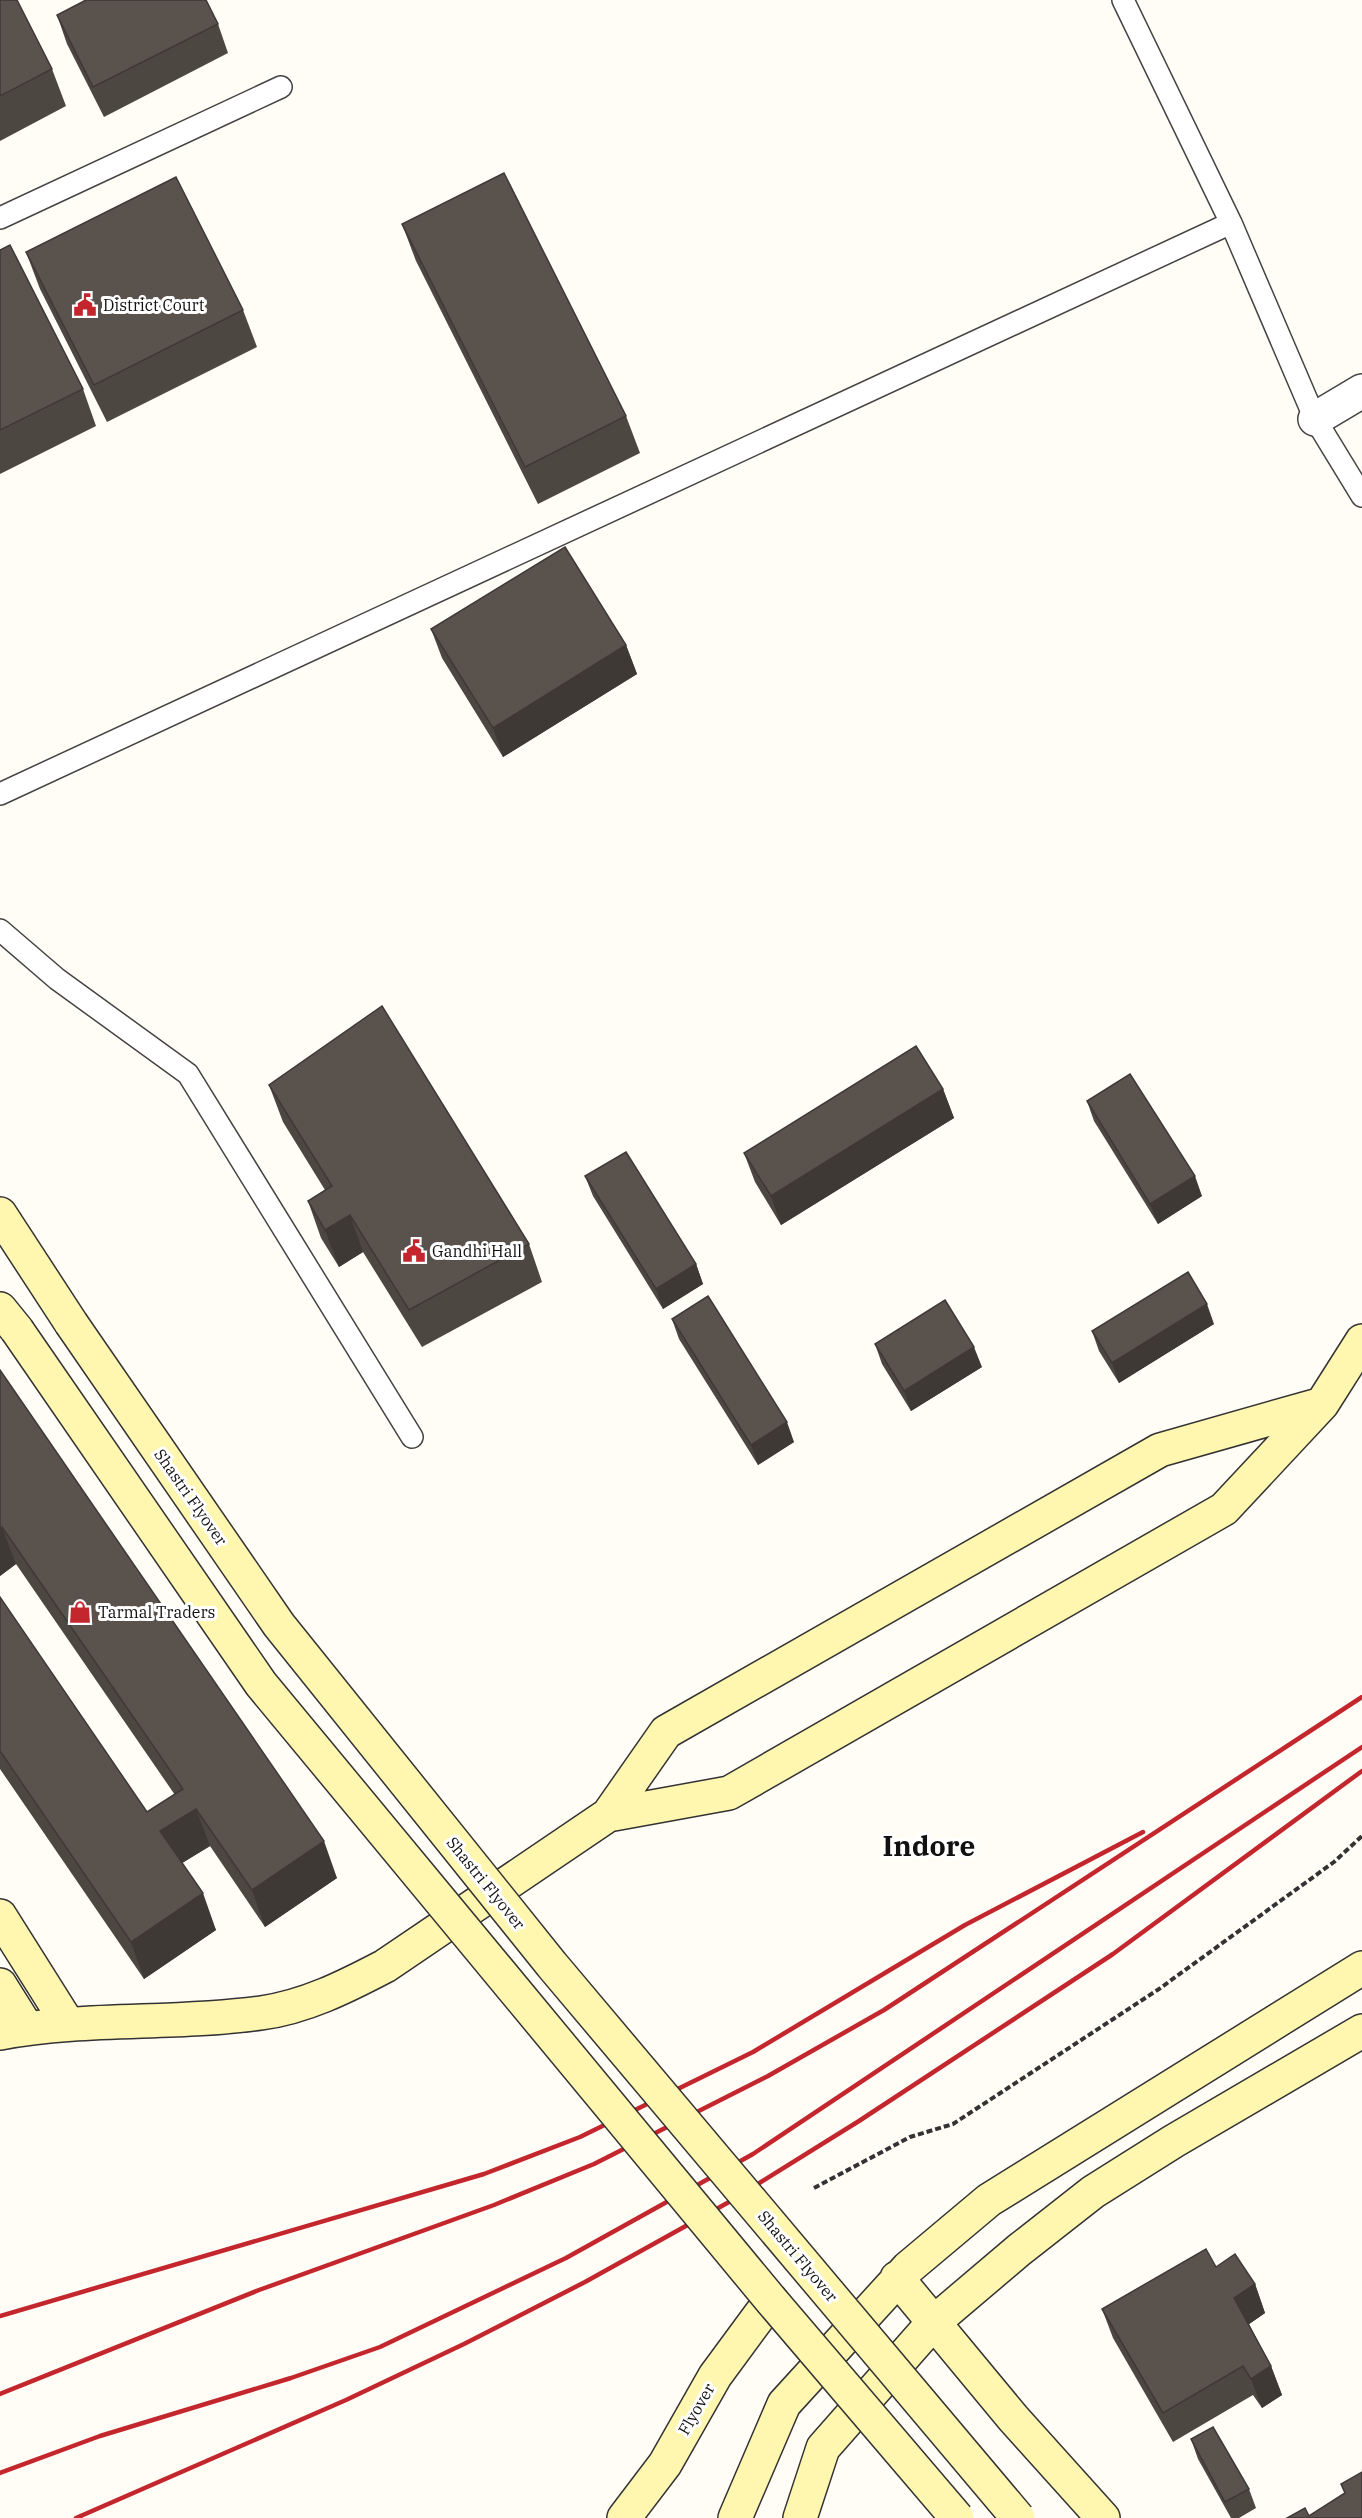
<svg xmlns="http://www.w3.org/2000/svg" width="1362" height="2518" font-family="'IBM Plex Serif',serif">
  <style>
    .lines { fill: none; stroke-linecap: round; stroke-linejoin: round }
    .lane-casing { stroke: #444; stroke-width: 24 }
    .street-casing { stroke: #444; stroke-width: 36 }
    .secondary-casing { stroke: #333; stroke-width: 36 }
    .path { stroke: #333; stroke-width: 4; stroke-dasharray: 6 3; stroke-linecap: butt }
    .lane { stroke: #fff; stroke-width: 21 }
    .street { stroke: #fff; stroke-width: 33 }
    .secondary { stroke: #fff6b0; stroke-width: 33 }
    .rail { stroke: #c4262e; stroke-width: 4.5 }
    .secondary-bridge-casing { stroke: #333; stroke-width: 36; stroke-linecap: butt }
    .secondary-bridge { stroke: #fff6b0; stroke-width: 33 }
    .wall { fill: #4d4742 }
    .shaded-wall { fill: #3f3936 }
    .building { fill: #5a524d; stroke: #3f3936; stroke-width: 1.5 }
    .labels { text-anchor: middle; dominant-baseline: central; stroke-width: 6; stroke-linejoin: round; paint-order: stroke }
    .poi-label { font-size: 16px; fill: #111; stroke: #fff; text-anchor: start }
    .street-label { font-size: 16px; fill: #111; stroke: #fff }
    .town-label { font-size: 28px; font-weight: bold; fill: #111; stroke: #fff }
  </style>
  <rect width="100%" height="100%" fill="#fffdf5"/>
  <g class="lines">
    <g class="lane-casing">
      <path id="lane" d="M1123,0L1231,223L1315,419L1362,496
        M0,218L281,87
        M0,794L1231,223
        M0,930L57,979L188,1074L412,1437"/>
    </g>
    <g class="street-casing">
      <path id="street" d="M1315,419L1362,391"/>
    </g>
    <g class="secondary-casing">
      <path id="secondary" d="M0,1214L71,1323
        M0,1309L17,1330
        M608,1815L729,1793L1224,1509L1322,1404L1362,1341
        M0,1916L68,2024
        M0,1985L27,2028
        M0,2033C86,2017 174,2025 261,2013C305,2007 345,1987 385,1966L608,1815L666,1732L1160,1450L1322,1404
        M897,2278L1013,2418L1103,2518
        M624,2518L665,2464L715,2376L771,2300
        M735,2518L784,2404L908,2268L989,2200L1362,1968
        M800,2518L823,2448L933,2323L1019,2250L1093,2192L1174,2141L1362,2031"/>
    </g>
    <path class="path" d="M814,2188L910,2137L953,2124L1159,1989L1334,1862L1362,1836"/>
    <use href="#lane" class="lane"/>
    <use href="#street" class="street"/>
    <use href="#secondary" class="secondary"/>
    <path class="rail" d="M0,2316L484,2174L580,2137L753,2052L965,1925L1143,1832
      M0,2394L259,2290L494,2205L594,2164L768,2076L884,2010L1362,1697
      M0,2473L100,2436L291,2378L380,2347L566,2258L753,2154L1362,1747
      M76,2518L346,2400L464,2344L585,2282L729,2202L859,2121L1113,1954L1362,1771"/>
    <g class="secondary-bridge-casing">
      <path id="secondary-bridge" d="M71,1323L279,1625L552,1965L1018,2518
        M17,1330L261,1684L771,2300L957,2518"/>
    </g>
    <use href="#secondary-bridge" class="secondary-bridge"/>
  </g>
  <path class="wall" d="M0,0L52,69L66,106L0,141Z
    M57,15L218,24L228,53L104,117L67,44Z
    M402,224L626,416L640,453L538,504L416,261Z
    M0,250L83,389L96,426L0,474Z
    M26,252L243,310L257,347L107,422L40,289Z
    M431,629L626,645L637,674L503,757L442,658Z
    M269,1085L529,1244L542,1282L422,1347L363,1252L339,1267L321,1238L308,1201L325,1190L283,1122Z
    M943,1089L954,1118L781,1225L755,1182L744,1153Z
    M1087,1101L1202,1196L1158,1224L1094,1121Z
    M585,1176L696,1264L703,1284L663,1309L593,1196Z
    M672,1319L794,1442L758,1465L679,1339Z
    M1214,1324L1119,1383L1099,1351L1092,1331Z
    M875,1344L982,1367L911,1411L882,1364Z
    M0,1370L337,1878L265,1927L210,1846L182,1863L216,1930L144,1979L0,1769V1597L147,1812L175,1795L16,1564L0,1576Z
    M1216,2267L1255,2284L1265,2313L1249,2324L1271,2366L1282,2395L1262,2408L1253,2395L1173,2442L1113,2338L1102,2309Z
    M1191,2439L1249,2489L1256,2508L1239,2518H1231L1198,2459Z"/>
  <path class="shaded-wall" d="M626,645L637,674L503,757L493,728Z
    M943,1089L954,1118L781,1225L771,1196Z
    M1195,1176L1202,1196L1158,1224L1150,1204Z
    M350,1215L363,1252L339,1267L325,1230Z
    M696,1264L703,1284L663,1309L656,1289Z
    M1207,1304L1214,1324L1119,1383L1112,1363Z
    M974,1347L982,1367L911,1411L904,1391Z
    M787,1422L794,1442L758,1465L751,1445Z
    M2,1527L16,1564L0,1576V1528Z
    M196,1809L210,1846L174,1868L160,1831Z
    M324,1841L337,1878L265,1927L252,1890Z
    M203,1893L216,1930L144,1979L131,1942Z
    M1255,2284L1265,2313L1245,2327L1234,2298Z
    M1271,2366L1282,2395L1262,2408L1251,2379Z"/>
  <path class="building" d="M0,0H17L52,69L0,96Z
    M86,0H206L218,24L93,87L57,15Z
    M504,173L626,416L525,467L402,224Z
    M176,177L243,310L94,385L26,252Z
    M10,245L83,389L0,430V250Z
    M565,547L626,645L493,728L431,629Z
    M382,1006L529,1244L409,1310L350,1215L325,1230L308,1201L332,1186L269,1085Z
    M916,1046L943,1089L771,1196L744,1153Z
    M1130,1074L1195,1176L1150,1204L1087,1101Z
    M626,1152L696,1264L656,1289L585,1176Z
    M1188,1272L1207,1304L1112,1363L1092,1331Z
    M708,1296L787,1422L751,1445L672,1319Z
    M945,1300L974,1347L904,1391L875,1344Z
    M0,1370L324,1841L252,1890L196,1809L160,1831L203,1893L131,1942L0,1751V1597L147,1812L183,1789L2,1527L0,1528Z
    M1206,2249L1216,2267L1235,2254L1255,2284L1234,2298L1271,2366L1251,2379L1243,2366L1163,2413L1102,2309Z
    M1213,2427L1249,2489L1225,2502L1191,2439Z
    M1362,2472V2518H1287L1305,2508L1309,2516L1345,2493L1341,2484Z"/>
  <defs>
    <g id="civic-bare" transform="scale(1.8)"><path d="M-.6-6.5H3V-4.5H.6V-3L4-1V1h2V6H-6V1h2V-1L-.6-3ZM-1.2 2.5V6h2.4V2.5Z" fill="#c4262e" stroke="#fff" stroke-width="2.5" paint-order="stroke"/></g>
    <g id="shop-bare" transform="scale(1.8)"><path d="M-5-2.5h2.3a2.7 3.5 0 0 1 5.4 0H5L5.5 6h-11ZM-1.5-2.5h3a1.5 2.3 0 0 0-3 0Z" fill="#c4262e" stroke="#fff" stroke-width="2.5" paint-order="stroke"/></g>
  </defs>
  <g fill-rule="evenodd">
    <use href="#civic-bare" x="85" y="305"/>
    <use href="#civic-bare" x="414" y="1251"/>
    <use href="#shop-bare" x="80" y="1612"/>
  </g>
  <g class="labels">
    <g class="poi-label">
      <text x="103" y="305">District Court</text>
      <text x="432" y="1251">Gandhi Hall</text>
      <text x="98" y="1612">Tarmal Traders</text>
    </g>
    <g class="street-label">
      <text transform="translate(191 1497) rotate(55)">Shastri Flyover</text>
      <text transform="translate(486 1883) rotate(51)">Shastri Flyover</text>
      <text transform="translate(798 2256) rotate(50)">Shastri Flyover</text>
      <text transform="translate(696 2409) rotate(-60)">Flyover</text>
    </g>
    <g class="town-label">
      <text x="929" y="1845">Indore</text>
    </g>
  </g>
</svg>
